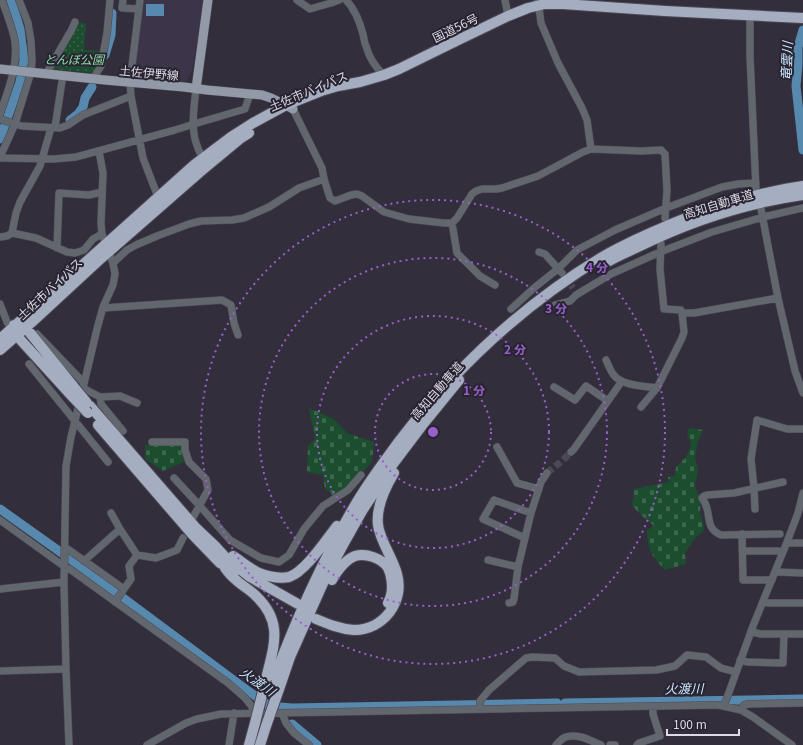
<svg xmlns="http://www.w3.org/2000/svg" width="803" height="745" font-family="Georgia,'Noto Sans JP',serif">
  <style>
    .built { fill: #3c3449 }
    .cemetery { fill: url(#cemetery-stones) }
    .park { fill: url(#park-dots) }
    .water { fill: #5789ae }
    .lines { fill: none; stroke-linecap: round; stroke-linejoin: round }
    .river { stroke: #5789ae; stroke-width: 9 }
    .minor-tunnel { stroke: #4c4855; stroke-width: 7; stroke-dasharray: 7 3.5; stroke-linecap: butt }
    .minor-casing { stroke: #4e4a57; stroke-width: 8 }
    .major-casing { stroke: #4e4a57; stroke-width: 10 }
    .highway-casing { stroke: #4e4a57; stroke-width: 12 }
    .minor { stroke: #62666d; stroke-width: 7 }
    .major { stroke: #929aa8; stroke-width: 9 }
    .highway { stroke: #a5aec0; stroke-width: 10 }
    .highway-bridge-casing { stroke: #4e4a57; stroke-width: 12; stroke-linecap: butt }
    .highway-bridge { stroke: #a5aec0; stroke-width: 10 }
    .ring { fill: none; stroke: #9860ca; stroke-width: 2; stroke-dasharray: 2 4 }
    .labels { text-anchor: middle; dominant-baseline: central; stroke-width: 4; stroke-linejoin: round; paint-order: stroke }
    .street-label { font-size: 12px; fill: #dddae3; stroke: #292432 }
    .park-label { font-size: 12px; font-style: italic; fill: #8ddaa5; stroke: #292432 }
    .water-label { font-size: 13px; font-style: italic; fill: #cbe8fe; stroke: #292432 }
    .centre { fill: #9860ca; stroke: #292432; stroke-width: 2 }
    .ring-label { font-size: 12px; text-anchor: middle; font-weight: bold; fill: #9860ca; stroke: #292432; stroke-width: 4; stroke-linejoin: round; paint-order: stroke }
  </style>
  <defs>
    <pattern id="cemetery-stones" width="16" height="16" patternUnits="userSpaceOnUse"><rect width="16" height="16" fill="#1b4d2e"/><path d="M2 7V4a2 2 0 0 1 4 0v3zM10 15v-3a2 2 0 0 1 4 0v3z" fill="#3c664c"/></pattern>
    <pattern id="park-dots" width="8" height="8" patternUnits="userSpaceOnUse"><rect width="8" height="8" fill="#1b4d2e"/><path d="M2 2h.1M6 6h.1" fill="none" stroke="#3c664c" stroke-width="1.8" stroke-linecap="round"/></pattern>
  </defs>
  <rect width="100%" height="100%" fill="#332e3c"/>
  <path class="built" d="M142,0H204L192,71L187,80L183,82L132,77Z"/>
  <path class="cemetery" d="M309,408L334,419L347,433L374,442L372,462L354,481L332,498L331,492L325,489L323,475L307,472L308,446L315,439Z
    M689,428L703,430L698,442L695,457L698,469L695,486L701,501L700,512L704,527L703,532L696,537L685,553L686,564L665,570C651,554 648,553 647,530L654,526L638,512L631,504L634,496L633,489L669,482L668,477L675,476L676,467C686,458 688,456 691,442L687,436Z
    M145,445H183L186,461L163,471L145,459Z"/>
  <path class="park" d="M76,23H86L84,50L102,51L98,64L93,73L53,69Z"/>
  <path class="water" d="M146,4H164V16H146Z"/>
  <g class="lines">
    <path class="river" d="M803,30L798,47V64L796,86L803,150
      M105,55L111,35L112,13
      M70,120L78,114L83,107L85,98L92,87
      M0,139L20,82L24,60L20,29L11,0
      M0,509L80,566L247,690L275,710
      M565,703L803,699
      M270,706L292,708L557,703
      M292,724L317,745"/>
    <path class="minor-tunnel" d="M565,277L573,288
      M547,473L563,460L571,452"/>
    <g class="minor-casing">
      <path id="minor" d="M123,0L122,8L139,9
        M140,0L130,82L131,96L143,158L158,197
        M297,0L310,9L331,3L339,0
        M346,0C354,8 360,23 363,34C364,38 364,42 366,46C369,57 376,68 384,75
        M505,0L508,16
        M538,0L541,23L558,63L582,108L587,120L591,149
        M750,15V56L756,190
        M46,74L72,29L75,22
        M93,79L101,66L107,33L110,0
        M196,89C194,108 190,130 198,148C199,153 203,157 206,161
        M293,109L322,168L324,179L330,198L335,201L351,195L357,194L362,196L384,212L409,219L444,223H452L457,218L472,194L476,191L482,189H496L502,188L538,176L583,152L591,149L641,151L661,150L665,154L667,190L665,218
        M0,114C8,90 18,67 15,42C13,29 6,12 2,0
        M0,119L15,124L22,126L60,128L68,125L83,115L131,96
        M55,127L63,75
        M0,157L15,124L31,72L32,61L31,41L28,23L19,0
        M0,158L54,159L76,157L175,130L194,124L245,109L250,94
        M761,209L778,298L795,371L803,393
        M452,223L457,253L480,276L495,285
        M12,233L36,238L67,252L75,253L84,250L93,239L102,234
        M0,237L7,236L12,233L16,213L20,202L40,166L51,128
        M661,244L660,269L664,309L681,310L682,313H694L778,298
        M57,248L59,193L89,195L102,192
        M539,252L545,254L562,273
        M113,263L127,250L136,245L157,236L189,224L201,221L232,220L244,218L269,207L299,188L324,179
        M0,304L7,322L11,328
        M555,305L570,301L576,295L611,274L660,252L712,232L763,217L803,208
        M103,308L222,300L231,305L234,323L238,335
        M511,309L534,288L559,268L577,250L615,230L666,208L722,187L738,184L756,183
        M37,334L84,383
        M606,360C608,364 610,370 613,374C621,386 644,386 657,388
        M29,364L108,462
        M554,387L575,400L586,386L608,401
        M83,388L100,397L101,404L123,431
        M100,397L120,396L137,403
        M641,407L657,388L682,338L684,332L682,313
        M152,442H185V450L189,462L206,479L208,490L192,519
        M497,447L517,483L539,489
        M571,452L574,449L622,381
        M174,478L199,505L230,540L261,558L279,562L289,555L304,529L323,506L348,490L361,475
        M755,509L754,488L751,459L757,420L787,429H803
        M111,513L120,529
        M0,520L65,567L71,570L228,683C238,692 250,700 255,713
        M742,534L743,580H772
        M780,534L721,535C703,528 713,511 702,498L704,496L707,495L734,493L783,482
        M525,538L483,519L494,500L531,513
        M787,542L791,543H803
        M65,547L124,589L115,602
        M742,551H778
        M137,555L156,558L177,550L183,538
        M488,560L518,567
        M84,561L120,529L137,555L129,566L131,579L124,589
        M776,572L803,573
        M0,589L64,582
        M763,601L768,603H803
        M509,603L513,602L514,599L518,567L531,513L541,482L547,473
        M751,631L760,634H803
        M740,660L747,662L783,663L784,634
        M0,671L66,669
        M724,706L753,626L787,542L798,513L803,493
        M480,709V701L489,690L526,658L532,657L555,658L564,666L579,672L656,670L675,666L687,655L706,657L721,668L736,672
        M741,710L744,705L749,704L803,703
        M282,713L286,723L294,733L309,745
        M69,745L66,669L64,582L66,466L71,437L83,388L97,329L103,307L113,285L115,274L113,263L102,234L101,223L103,173L99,151
        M147,745L186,723L197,719L221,714L718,705L741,710L753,717L792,745
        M229,745L234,713
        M556,745C559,742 562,738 566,737C578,733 591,741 601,745
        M610,745H615
        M637,745L639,743L660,736L653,714V706"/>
    </g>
    <g class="major-casing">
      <path id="major" d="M0,69L105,80L184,87L207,90L262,95L271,98L286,105L293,109
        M196,89L208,0"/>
    </g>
    <g class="highway-casing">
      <path id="highway" d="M604,264C615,257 628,252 640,246C691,221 746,203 803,195
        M0,339L194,165L231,137L253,123L286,105L321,91L338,86L360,82L384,75L399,69L454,42L508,16L528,8L545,4H563L665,11L803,18
        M0,350L32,322L97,262L200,172L241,138L249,133
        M69,393L17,336L14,325L26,328L73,386
        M90,406L196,528L215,546L226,558L250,577L298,604
        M98,425L192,534L220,563L235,571
        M233,556C241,561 250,569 259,573C267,576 279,579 289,577C305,572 326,540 337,526
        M225,568C228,572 231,576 235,579C241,585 249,589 255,595C284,622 274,645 266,679
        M332,580C336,572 346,559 355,556C366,553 382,558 388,568C388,568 390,573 390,573C393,584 393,594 388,603
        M316,619C328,624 340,629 354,630C383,630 405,602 397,574C393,558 380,541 378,525C376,508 385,488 394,473
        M272,684C294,624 321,563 354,507C367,484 384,462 400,440C456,368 525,303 604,256C614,250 625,245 635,240C688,215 745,194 803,186
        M279,689L290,657L324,581L344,543L362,511L393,464L424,423L459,380
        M249,745L255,723
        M260,745L266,726"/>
    </g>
    <use href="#minor" class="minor"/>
    <use href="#major" class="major"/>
    <use href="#highway" class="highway"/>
    <g class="highway-bridge-casing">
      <path id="highway-bridge" d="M73,386L87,403
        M69,393L88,413
        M255,723L266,679
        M266,726L279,689"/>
    </g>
    <use href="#highway-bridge" class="highway-bridge"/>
  </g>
  <g class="ring">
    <circle cx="433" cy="432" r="58"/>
    <circle cx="433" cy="432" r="116"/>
    <circle cx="433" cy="432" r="174"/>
    <circle cx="433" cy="432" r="232"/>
  </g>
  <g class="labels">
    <g class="street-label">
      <text transform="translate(455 27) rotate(-26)">国道56号</text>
      <text transform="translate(149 72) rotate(5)">土佐伊野線</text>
      <text transform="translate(308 90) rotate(-23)">土佐市バイパス</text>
      <text transform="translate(718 203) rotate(-17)">高知自動車道</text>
      <text transform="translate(49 288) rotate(-43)">土佐市バイパス</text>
      <text transform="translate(436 390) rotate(-49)">高知自動車道</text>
    </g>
    <g class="park-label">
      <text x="74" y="58">とんぼ公園</text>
    </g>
    <g class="water-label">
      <text transform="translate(786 61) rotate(-87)">竜雲川</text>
      <text transform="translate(258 681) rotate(35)">火渡川</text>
      <text transform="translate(684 688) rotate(-1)">火渡川</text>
    </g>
  </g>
  <circle cx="433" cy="432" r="6" class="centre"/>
  <g class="ring-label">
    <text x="597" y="272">4 分</text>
    <text x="556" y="313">3 分</text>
    <text x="515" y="354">2 分</text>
    <text x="474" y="395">1 分</text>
  </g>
  <path d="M667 729v6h72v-6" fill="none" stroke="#dddae3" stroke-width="2"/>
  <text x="673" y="729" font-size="12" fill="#dddae3" stroke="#292432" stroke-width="3" paint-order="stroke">100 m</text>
</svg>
